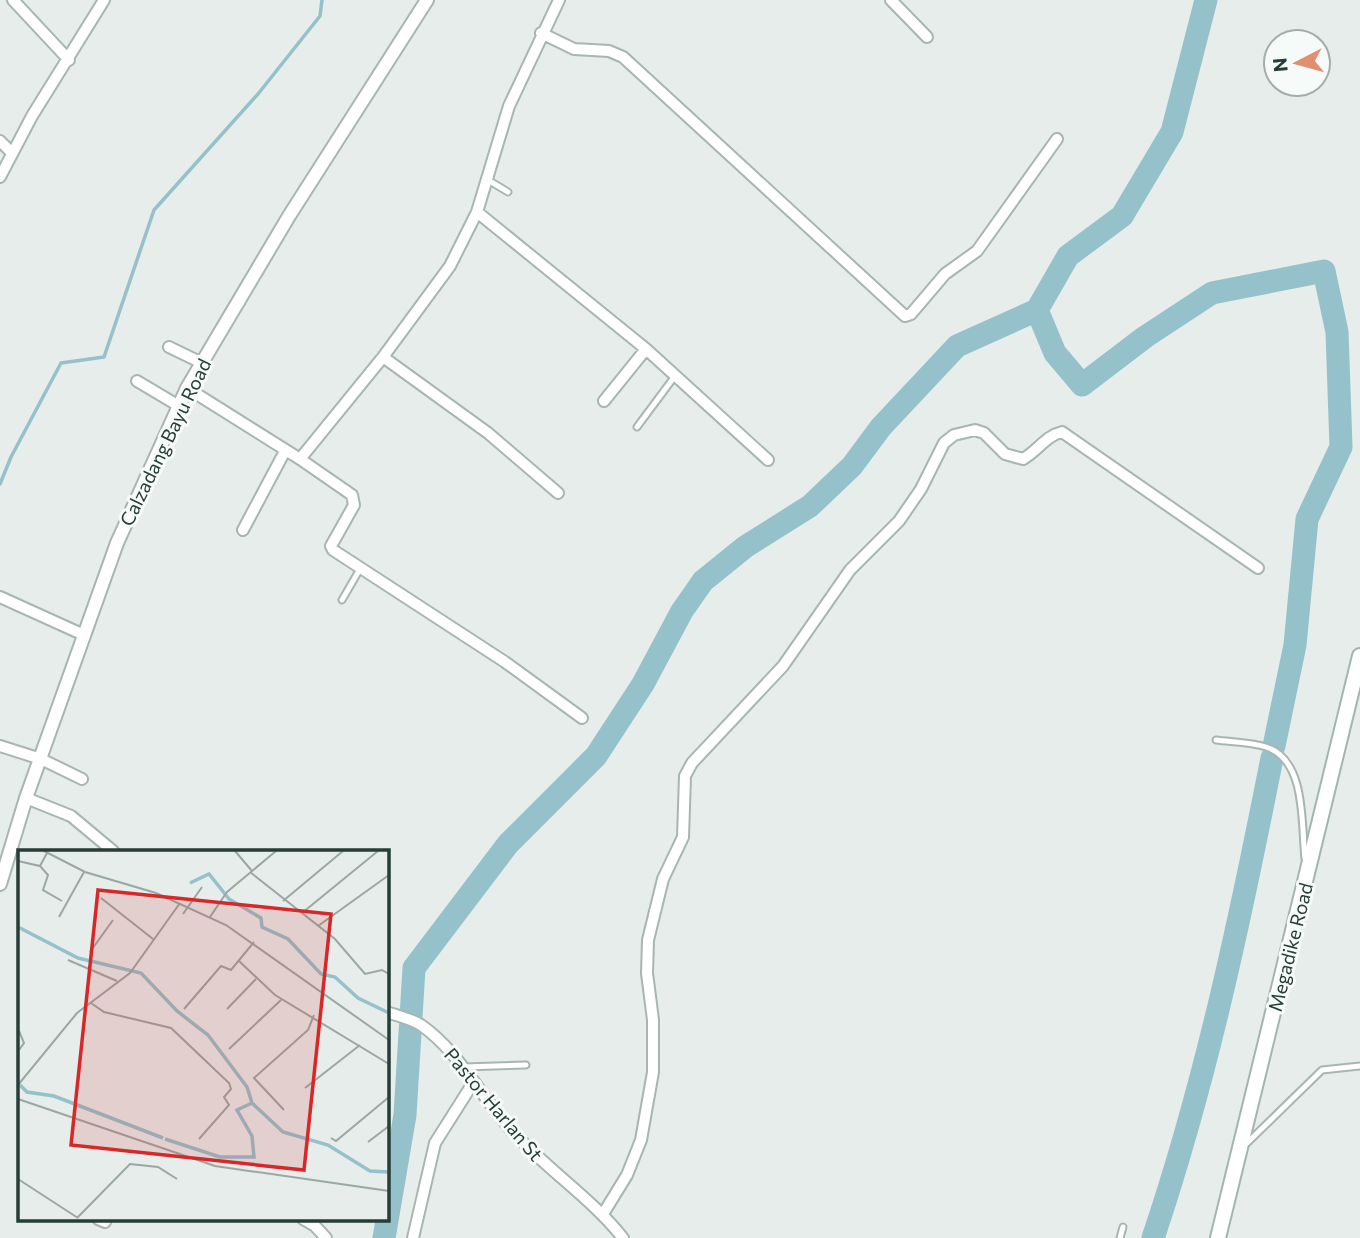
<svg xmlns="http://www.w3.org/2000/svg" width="1360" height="1238" font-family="Commissioner,sans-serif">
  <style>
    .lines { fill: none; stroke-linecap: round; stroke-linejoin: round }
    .stream { stroke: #95c1cb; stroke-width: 3.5 }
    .river { stroke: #95c1cb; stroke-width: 23 }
    .service-casing { stroke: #a9b5b1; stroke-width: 9 }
    .minor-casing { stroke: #a9b5b1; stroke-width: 14 }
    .tertiary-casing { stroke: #a9b5b1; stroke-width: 16 }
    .secondary-casing { stroke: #a2b5af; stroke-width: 18 }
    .service { stroke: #fff; stroke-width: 5 }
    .minor { stroke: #fff; stroke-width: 10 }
    .tertiary { stroke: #fff; stroke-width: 12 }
    .secondary { stroke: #fff; stroke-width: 14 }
    .labels { text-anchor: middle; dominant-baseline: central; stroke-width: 6; stroke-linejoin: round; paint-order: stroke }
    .street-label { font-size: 19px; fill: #273d38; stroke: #f6faf8 }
    .inset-river { fill: none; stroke: #95c1cb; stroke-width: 3.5 }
    .inset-road { fill: none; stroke: #9aa7a3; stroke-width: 2 }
    .view { fill: #d62828; fill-opacity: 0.15; stroke: #d62828; stroke-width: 3.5 }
    .inset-edge { fill: none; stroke: #273d38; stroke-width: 3.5 }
  </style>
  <rect width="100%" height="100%" fill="#e6edea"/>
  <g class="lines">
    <path class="stream" d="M0,484L11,457L61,363L104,357L154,210L258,94L320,16L322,0"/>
    <path class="river" d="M1206,0L1172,132L1122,216L1068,256L1037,310L1055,353L1082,385L1145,337L1212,293L1324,271L1337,332L1341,447L1307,519L1295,645L1274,746
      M384,1238L405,1115L414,968L508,844L596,756L643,684L682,611L703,581L745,547L810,506L852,466L881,427L957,346L1037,310
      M1153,1238C1206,1081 1240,920 1272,758"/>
    <g class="service-casing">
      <path id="service" d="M488,180L508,192
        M637,427L675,376
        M342,600L360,569
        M1216,740C1232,742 1251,742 1266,747C1307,760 1301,825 1305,859
        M464,1067L526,1065
        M1245,1145L1322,1070L1360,1066
        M1120,1238L1123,1227"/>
    </g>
    <g class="minor-casing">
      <path id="minor" d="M13,0L69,60
        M891,0L927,37
        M541,33L574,49L609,51L623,57L905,316L911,314L945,274L977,251L1057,139
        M0,141L12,153
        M0,177L32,116L104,0
        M477,212L646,349L768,460
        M169,347L202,363
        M383,357L488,433L558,493
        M137,381L179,406
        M187,388L300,459L352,495L354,505L331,546L333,550L505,662L582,718
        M604,401L646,349
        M300,459L383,357L450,266L477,212L509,106L559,0
        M243,530L285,451
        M0,597L84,635
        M0,746L41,759L82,779
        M26,798L71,816L113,851
        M387,1012C398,1016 412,1019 421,1025C460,1052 483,1101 515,1134C549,1171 592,1199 623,1238
        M603,1214L627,1175L641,1140L653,1072V1020L647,973L648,940L663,879L683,837L685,776L692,763L783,666L850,570L899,521L921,489L944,443L954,435L975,430L984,433L1005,454L1023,459C1038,451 1045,436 1062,432L1258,568
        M98,1219L105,1222
        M303,1219L315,1226L326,1238
        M413,1238L435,1143L473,1083"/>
    </g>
    <g class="tertiary-casing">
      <path id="tertiary" d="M0,884L26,798L117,543L187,388L289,216L427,0"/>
    </g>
    <g class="secondary-casing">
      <path id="secondary" d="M1218,1238L1360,656"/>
    </g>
    <use href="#service" class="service"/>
    <use href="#minor" class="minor"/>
    <use href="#tertiary" class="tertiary"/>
    <use href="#secondary" class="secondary"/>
  </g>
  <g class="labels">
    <g class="street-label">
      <text transform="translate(165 442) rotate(-64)">Calzadang Bayu Road</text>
      <text transform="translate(1290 947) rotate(-76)">Megadike Road</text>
      <text transform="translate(494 1104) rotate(50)">Pastor Harlan St</text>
    </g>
  </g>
  <g transform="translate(18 850)">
    <rect width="371" height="371" fill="#e6edea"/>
    <path class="inset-river" d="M172,33L191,24L211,49L243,68L244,77L270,89L303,124L317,127L340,148L371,163M0,77L60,108L123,123L159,161L190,185L229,237L234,253M2,235L9,242L36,246L145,288M147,289L202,307H236L234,286L219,260L234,253L265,282L310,295L352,321L371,322"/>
    <path class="inset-road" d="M26,1L67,22L138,43L208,75L371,190M217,1L234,21M0,11L22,16L29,3M22,16L30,25L25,40L44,51M232,22L317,89L347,124L364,120L371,124M83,48L135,89M265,51L325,1M284,63L360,1M165,64L184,37M41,67L66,22M192,67L209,42L258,1M300,76L371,25M72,102L95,70M50,110L99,131M221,111L257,145L371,214M73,153L86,162L153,178L211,233L213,239L206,247L211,255L181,289M166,159L203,116L213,120L236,92M209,159L238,129M211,199L263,150M1,200L6,193L1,181M0,235L59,163L112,123L162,53M287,238L342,195M0,249L197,316L371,341M266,260L236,228L290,180L296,165M313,288L318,291L371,247M350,292L371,276M0,329L60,368M59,368L112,314L140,317L159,329"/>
    <path class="view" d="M80,40L313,64L286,320L53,295Z"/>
    <rect width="371" height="371" class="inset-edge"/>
  </g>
  <g transform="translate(1297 63) rotate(264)"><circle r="33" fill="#f6faf8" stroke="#a3aeab" stroke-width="2"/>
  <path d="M0-5L12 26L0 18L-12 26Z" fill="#e28f6f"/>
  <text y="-10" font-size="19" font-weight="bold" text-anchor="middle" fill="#273d38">N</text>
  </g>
</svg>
